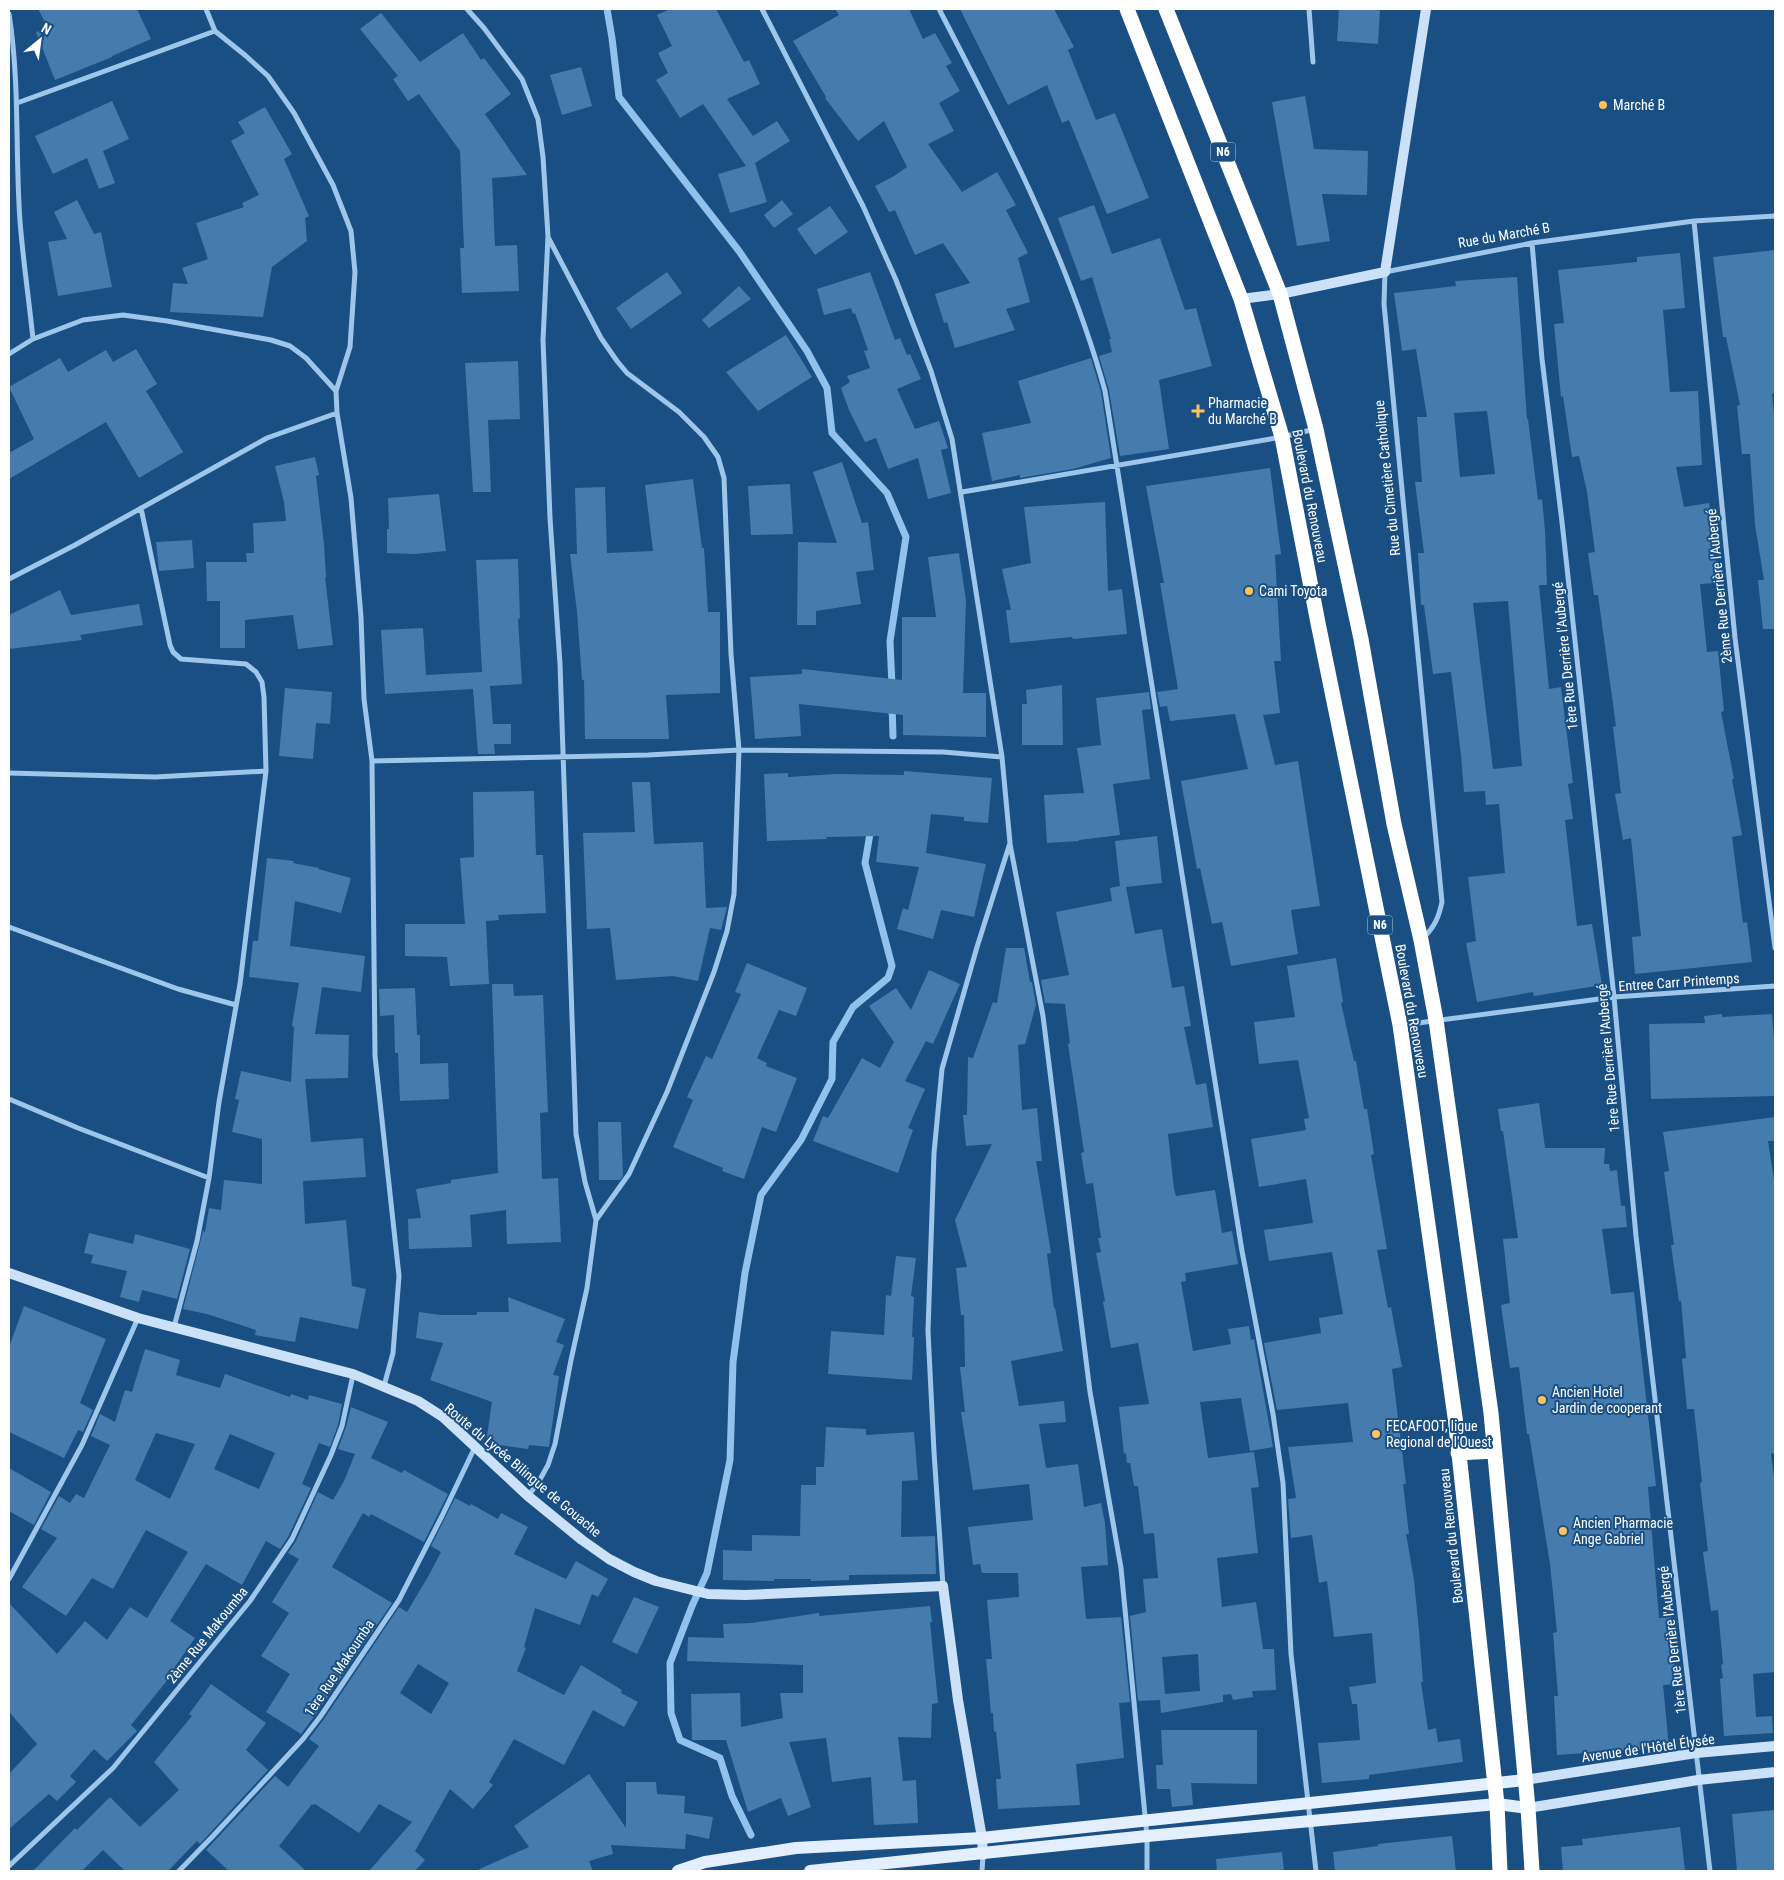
<svg xmlns="http://www.w3.org/2000/svg" width="1784" height="1880" font-family="'Roboto Condensed',sans-serif">
  <style>
    .lines { fill: none; stroke-linecap: round; stroke-linejoin: round }
    .stream { stroke: #91c2ee; stroke-width: 7 }
    .building { fill: #467bae; fill-rule: evenodd }
    .street { stroke: #9ec6eb; stroke-width: 5 }
    .secondary { stroke: #cae1f8; stroke-width: 10 }
    .primary { stroke: #e3efff; stroke-width: 12 }
    .highway { stroke: #fff; stroke-width: 15 }
    .poi-dot { fill: #fec45a; stroke: #1a4f83; stroke-width: 2 }
    .labels { text-anchor: middle; dominant-baseline: central; stroke-width: 4; stroke-linejoin: round; paint-order: stroke }
    .shield { fill: #1a4f83; stroke: #bacada; stroke-width: 1 }
    .shield-label { font-size: 12px; font-weight: bold; fill: #fff }
    .poi-label { font-size: 14px; fill: #fff; stroke: #1a4f83; text-anchor: start }
    .street-label { font-size: 14px; fill: #fff; stroke: #1a4f83 }
  </style>
  <rect width="100%" height="100%" fill="#1a4f83"/>
  <g class="lines">
    <path class="stream" d="M607,9L612,38L619,97L739,251L807,351L827,388L832,433L887,493L906,537L890,641L892,686
      M892,704L893,736
      M751,1835L732,1796L720,1758L680,1740L671,1713L670,1663L692,1606L707,1573L730,1460L733,1362L745,1273L761,1195L801,1140L832,1079L833,1042L853,1007L888,978L892,966L865,863L871,828"/>
  </g>
  <path class="building" d="M38,9H137L151,39L112,56V57L55,80L36,32L48,28Z
    M670,9H716L744,62L749,60L760,84L727,99L753,136L777,121L790,141L755,163L767,202L730,213L718,174L746,166L703,104L680,118L656,80L668,73L658,53L672,46L657,15Z
    M835,9H909L923,39L935,33L952,63L946,66L960,91L939,103L954,131L928,144L962,192L997,172L1016,205L1006,210L1028,253L1018,258L1030,302L1006,309L1015,330L955,348L947,322L944,323L935,294L970,283L943,243L915,255L895,210L889,212L875,186L894,176L907,167L884,121L858,141L825,98L826,97L793,41L839,15Z
    M960,9H1054L1074,47L1068,50L1096,120L1115,113L1149,198L1107,214L1069,120L1062,123L1047,85L1008,105Z
    M1339,9H1380L1378,44L1337,41Z
    M381,13L420,62L463,33L481,60L484,58L511,94L485,114L527,175L492,178L495,246L517,245L519,291L462,293L460,248H464L460,151L419,94L408,101L393,79L398,76L360,29Z
    M581,67L592,106L562,115L550,75Z
    M1305,96L1314,149L1368,151L1367,195L1322,194L1330,241L1297,246L1272,102Z
    M112,101L129,139L103,151L115,183L99,189L87,158L53,174L35,136Z
    M265,107L292,154L284,159L309,216L305,218L307,241L272,267L263,317L170,312L173,283L188,284L182,268L208,259L196,223L244,207L242,203L259,195L231,141L245,133L238,122Z
    M77,200L94,234L101,232L112,287L58,296L48,242L67,239L54,212Z
    M782,200L793,214L774,228L764,215Z
    M1094,205L1112,254L1160,238L1185,310L1196,308L1212,366L1159,380L1169,449L1120,456L1109,390L1099,356L1112,352L1109,339H1111L1092,277L1081,281L1058,218Z
    M830,206L848,232L815,255L797,229Z
    M1775,250V393L1772,394L1775,425V629H1763L1758,580H1764L1755,525L1750,454H1742L1737,406L1740,405L1726,337H1723L1713,257Z
    M1680,253L1685,308L1663,310L1670,392L1698,391L1702,465L1676,467L1684,507L1709,503L1714,530L1717,583L1700,584L1707,652L1718,651L1724,711L1721,712L1734,779H1732L1742,835L1732,837L1743,923L1747,922L1752,962L1635,974L1632,937L1641,936L1631,838L1623,840L1615,794L1621,793L1613,727L1616,726L1598,595H1594L1588,553L1595,552L1587,492L1579,456L1572,457L1563,396L1561,397L1554,324L1564,323L1558,270L1637,262V257Z
    M667,272L682,293L631,329L616,308Z
    M870,272L895,340L900,338L907,355L910,354L921,379L897,389L915,429L939,421L948,448L941,450L951,493L928,499L918,458L888,469L876,438L865,442L849,410L841,388L850,382L847,376L870,368L864,351L868,350L855,313L853,314L851,308L824,315L817,289Z
    M1517,277L1527,419H1528L1538,500L1542,499L1545,530L1547,585H1539L1549,689L1561,687L1573,783L1568,784L1573,819L1565,820L1577,926L1592,924L1602,985L1534,996L1533,992L1477,1002L1466,943L1476,941L1468,877L1505,873L1499,804L1486,805L1485,791L1464,792L1461,755L1451,672L1433,674L1424,605H1421L1418,553H1424L1415,482H1422L1417,417H1427L1416,349L1402,351L1394,293L1456,286L1455,281ZM1487,411L1495,474L1460,477L1454,413ZM1508,601L1522,766L1493,769L1473,603Z
    M739,286L751,299L709,328L702,320Z
    M786,335L812,377L758,411L726,372Z
    M136,349L157,384L146,391L183,452L139,478L106,422L9,479V453L34,439L9,387L60,358L68,372L106,350L113,362Z
    M1091,358L1101,392L1111,458L1073,469L1020,478V475L992,481L982,433L1031,423L1018,381Z
    M518,361L520,419L488,420L491,492H473L465,363Z
    M315,457L319,475L316,476L324,544L326,577H325L333,645L298,649L293,615L245,620V648H220V601H207L206,562H247L246,553H254L253,523L286,521L284,502L275,466Z
    M842,462L862,523L868,522L874,570L856,572L861,604L816,611V625H797L798,542L837,543L813,472Z
    M1270,468L1281,554L1275,555L1281,661H1274L1280,713L1263,715L1275,765L1298,761L1320,906L1291,910L1298,954L1231,966L1222,922L1212,924L1200,868L1197,869L1181,781L1248,769L1235,714L1170,721L1167,706L1160,707L1157,692L1178,689L1160,583H1164L1146,486Z
    M693,479L702,548H704L708,612H720V693L666,695L669,739H585L584,680H582L577,612L570,554H577L575,488L605,487L607,553L653,551L645,485Z
    M790,484L793,534L751,535L748,486Z
    M439,494L446,551L415,554L387,553V529H389L388,498Z
    M1105,502L1108,591L1122,589L1127,634L1073,639L1072,637L1010,643L1006,610H1011L1002,569L1031,563L1024,507Z
    M192,540L194,568L159,571L156,542Z
    M959,553L966,601L963,693H986V737L903,735V715L799,704L801,736L755,739L750,677L802,674V669L902,680V617H936L928,557Z
    M518,559L520,618L518,619L522,684L490,686L493,724H511V744H494L495,754H478L473,689L385,694L381,630L423,628L426,675L482,672L476,560Z
    M60,590L71,615L139,604L143,625L80,635L82,640L9,649V615Z
    M1062,685L1063,745H1022V704H1027L1026,690Z
    M285,688L332,692L330,724L316,723L313,759L279,756Z
    M1149,692L1151,709L1142,710L1150,779L1113,784L1120,835L1079,840V841L1047,843L1044,795L1084,793L1077,748L1101,745L1096,698Z
    M904,771L992,778L988,823L964,821V817L931,814L926,853L986,864L974,917L941,910L933,939L897,929L903,908L908,910L919,867L876,862L879,836L826,837L827,839L767,841L764,774L788,773V777L836,774L904,775Z
    M632,782H650L654,844L703,842L706,908L727,907L721,930L710,928L698,981L673,976L616,980L610,928L587,929L583,833L635,832Z
    M534,791L536,855H543L546,913L498,915L499,920L486,921L489,984L450,986L447,957L405,956V924H465L460,858L474,857L473,792Z
    M1157,836L1162,883L1126,887L1135,934L1162,929L1172,988L1184,986L1191,1026L1184,1027L1196,1085L1206,1083L1213,1127L1168,1134L1174,1189L1176,1196L1215,1190L1222,1233L1232,1231L1238,1264L1185,1273L1186,1281L1181,1282L1193,1351L1231,1344L1228,1329L1249,1326L1251,1340L1254,1339L1273,1447L1250,1451L1241,1398L1200,1402L1208,1458L1254,1452L1259,1487L1251,1488L1258,1553L1217,1558L1222,1607L1256,1602L1263,1649H1274L1276,1690L1252,1691L1253,1697L1233,1700L1231,1694L1223,1695V1702L1161,1713L1160,1700L1138,1701L1130,1616L1146,1612L1143,1579L1158,1578L1154,1533L1144,1534L1138,1486H1134L1130,1463H1127L1126,1453L1124,1454L1119,1407L1149,1404L1138,1343L1111,1348L1103,1302L1105,1301L1096,1253L1101,1252L1098,1238H1101L1093,1183L1086,1184L1081,1153L1084,1152L1068,1044L1070,1043L1065,1004L1045,1003L1041,980L1069,975L1056,912L1112,901L1110,888L1120,886L1115,841ZM1198,1654L1200,1691L1165,1694L1162,1657Z
    M267,858L294,861L293,863L319,868L318,869L351,878L341,913L295,901L290,946L365,956L361,992L322,987L315,1034L349,1035L348,1078L305,1079L311,1142L363,1138L366,1177L303,1181L305,1224L346,1220L352,1286L366,1289L358,1329L300,1317L295,1342L255,1335L256,1330L207,1314L183,1309L203,1231L205,1232L209,1208L221,1210L224,1180L262,1184V1139L232,1132L239,1100L235,1099L241,1071L291,1082L294,1027L292,1026L299,983L249,977L253,941H258Z
    M1006,948H1024L1030,982H1032L1036,1005L1025,1044L1018,1045L1022,1110L1037,1108L1042,1161H1036L1051,1253L1047,1254L1054,1308H1055L1063,1351L1011,1361L1019,1406L1064,1401L1066,1422L1039,1424L1046,1468L1078,1464L1084,1507L1101,1503L1105,1523L1108,1565L1081,1567L1086,1619L1121,1617L1130,1702L1119,1703L1124,1758L1076,1764L1080,1805L998,1809L996,1779H1001L996,1731L994,1732L993,1713H991L986,1659H992L987,1600L1019,1597L1018,1573H982L980,1564L973,1565L968,1527L1033,1520L1029,1484L973,1490L961,1412H965L960,1367H965L964,1315H961L956,1268L967,1267L955,1220L992,1144L966,1146L963,1115H967L968,1057L973,1058L993,1002L997,1003Z
    M1336,958L1343,1002L1341,1003L1354,1061H1356L1364,1109H1367L1374,1154L1371,1155L1387,1249L1377,1250L1388,1308L1391,1307L1402,1367L1392,1369L1406,1484H1403L1409,1534H1406L1414,1580L1419,1631L1423,1682H1421L1428,1730L1436,1728L1438,1742L1460,1739L1463,1762L1369,1775V1779L1322,1783L1318,1743L1360,1740L1357,1704H1352L1349,1687L1376,1683L1372,1633L1334,1637L1327,1581L1319,1583L1312,1535L1291,1538L1288,1499L1296,1498L1288,1447L1353,1442L1348,1403L1277,1410L1264,1343L1321,1333L1319,1318L1343,1314L1332,1252L1269,1261L1264,1230L1313,1223L1306,1179L1259,1187L1251,1139L1306,1130L1304,1119L1309,1118L1298,1060L1259,1064L1254,1022L1295,1017L1287,966Z
    M747,963L807,988L796,1016L779,1010L757,1058L767,1063L766,1066L797,1078L776,1132L762,1127L744,1179L722,1171L723,1168L673,1147L693,1100L687,1097L706,1056L712,1059L741,994L735,992Z
    M929,970L960,984L933,1044L926,1041L905,1081L925,1089L908,1128L913,1130L898,1173L813,1141L823,1116L828,1118L862,1058L880,1068L894,1042L869,1006L896,988L911,1010Z
    M492,984H513L514,996L543,995L548,1112L540,1113L542,1179L558,1178L561,1242L507,1244L506,1210L470,1215L472,1247L409,1249L408,1219L421,1218L416,1189L451,1183V1180L498,1173Z
    M415,988L417,1035H420V1064L448,1063L449,1099L400,1101L398,1053H395L394,1015L380,1016L379,989Z
    M1722,1014V1017L1772,1014L1775,1053V1096L1651,1099L1649,1024L1705,1023L1704,1016Z
    M1539,1103L1545,1148H1605L1604,1164H1609L1610,1171L1617,1170L1621,1206H1625L1627,1227L1602,1229L1611,1294L1634,1292L1656,1486L1648,1487L1659,1618L1671,1617L1673,1635H1672L1676,1684L1663,1685L1669,1747L1557,1755L1554,1696H1558L1553,1633L1557,1632L1550,1564L1529,1434H1527L1519,1367L1510,1368L1501,1305L1510,1303L1503,1239L1518,1238L1503,1131H1501L1498,1109Z
    M1775,1117V1141H1768L1775,1186V1453L1771,1454L1775,1485V1672L1753,1674L1756,1717L1772,1716L1773,1733L1724,1736L1720,1679L1723,1678L1721,1665L1723,1664L1718,1610L1711,1611L1703,1552L1708,1551L1700,1483L1702,1482L1694,1409H1687L1682,1359L1686,1358L1681,1301H1679L1671,1245H1674L1664,1172L1669,1171L1663,1132Z
    M598,1122H621L623,1176L620,1180H599Z
    M89,1233L133,1244L135,1234L190,1249L177,1299L142,1290L139,1302L120,1297L127,1271L91,1263L93,1255L84,1253Z
    M896,1256L916,1258L911,1296L914,1297L912,1337H914L912,1380L828,1374L831,1331L884,1335L886,1295L891,1296Z
    M508,1297L565,1319L556,1342L564,1345L553,1375L559,1376L549,1447L529,1445L528,1449L486,1443L492,1402L430,1380L443,1343L416,1338L419,1312L441,1315H477V1312H509Z
    M24,1306L106,1339L80,1403L93,1410L83,1432L78,1430L64,1458L9,1432V1347Z
    M145,1349L180,1360L176,1375L220,1388L225,1374L290,1397L291,1394L308,1400L309,1395L342,1404L338,1425L330,1447L319,1443L302,1484L311,1488L288,1537L280,1549L266,1541L242,1585L206,1564L170,1621L195,1638L172,1671L174,1672L131,1725L137,1731L107,1761L94,1749L70,1776L76,1782L57,1801L49,1794L9,1829V1774L37,1744L9,1712V1603L57,1654L85,1621L107,1640L130,1607L147,1618L188,1552L146,1530L113,1589L92,1578L66,1616L22,1587L57,1538L41,1529L59,1496L70,1503L76,1494L84,1498L110,1445L91,1436L100,1414L115,1422L125,1390L132,1392ZM156,1433L195,1444L170,1499L135,1480ZM230,1434L275,1453L259,1489L214,1469Z
    M351,1407L388,1422L371,1458L402,1473L404,1470L448,1494L424,1542L371,1514L369,1517L363,1513L332,1567L392,1603L316,1714L301,1734L266,1712L290,1674L261,1656L289,1613L272,1602L299,1559L288,1553L296,1541L318,1492L333,1500L344,1481L355,1454L338,1449L346,1427Z
    M826,1427L866,1429V1435L914,1432L918,1480L902,1481L901,1537L935,1536L936,1574L849,1575V1580L811,1581V1579H774V1581L723,1580V1550L752,1551V1535L800,1536L801,1485H816V1467H824Z
    M9,1468L51,1492L34,1525L9,1511Z
    M455,1498L470,1506L471,1504L498,1519L501,1513L528,1527L514,1554L566,1579L576,1561L608,1579L598,1597L592,1594L580,1625L535,1608L524,1647L526,1648L517,1671L564,1695L581,1665L622,1690L621,1693L638,1702L624,1727L593,1710L564,1765L514,1739L489,1782L493,1785L473,1809L450,1789L415,1851L425,1860L415,1871H369L412,1822L379,1804L359,1833L315,1804L313,1805L312,1804L279,1846L306,1871H229L206,1850L275,1776L288,1787L319,1746L309,1739L324,1719L399,1607L407,1612L429,1575L441,1552L431,1546ZM418,1664L449,1683L431,1714L400,1693Z
    M634,1597L659,1607L637,1654L612,1642Z
    M930,1606L932,1622H930L938,1703L932,1704L931,1738L898,1737L903,1781L916,1780L918,1823L874,1825L871,1777L832,1782L826,1738L789,1742L811,1807L788,1816L781,1798L748,1812L726,1740H692L691,1694L740,1693L741,1727L783,1718L780,1693H803V1665L687,1661L688,1637L724,1638L723,1624L751,1623L819,1613V1616Z
    M211,1684L266,1723L246,1750L268,1770L210,1833L200,1844L197,1841L168,1871H125L103,1850L82,1871H33L75,1828L77,1830L110,1797L140,1827L179,1790L154,1762L192,1716L189,1714Z
    M1161,1730H1257V1784L1191,1783L1193,1805L1172,1807L1170,1789H1157L1156,1765H1163Z
    M589,1774L626,1828V1782H656L657,1794L685,1796L684,1813L713,1817L709,1839L686,1834L685,1849L611,1845L613,1854L589,1861L593,1871H475L529,1847L514,1826Z
    M1775,1810V1870L1737,1871L1732,1814Z
    M1680,1827L1685,1871H1563L1561,1847L1583,1845L1582,1839Z
    M1452,1836L1456,1871H1335L1333,1852L1378,1846V1844Z
    M1282,1852L1284,1871H1217L1216,1859Z"/>
  <g class="lines">
    <path class="street" d="M467,9L484,28L522,79L538,119L543,157L548,236L543,340L550,518L560,664L576,1134L585,1182L596,1220L587,1288L571,1360L555,1444L548,1465L538,1483L528,1496
      M762,9L863,206L896,280L931,371L952,439L1002,757L1010,843L977,947L942,1069L934,1153L928,1331L934,1452L943,1586
      M939,9C1003,132 1068,257 1105,391L1242,1251L1273,1414L1283,1483L1291,1654L1316,1871
      M1309,9L1313,62
      M9,14C20,83 15,152 20,221C23,260 29,300 33,339
      M215,31L246,56L268,76L294,113L333,185L351,231L355,272L350,347L336,391
      M17,103L215,31L206,9
      M1694,221L1735,638L1775,948
      M548,237L601,338L617,361L627,373L679,412L704,437L718,457L724,478L731,654L739,750L734,894L727,931L714,972L667,1092L629,1174L596,1220
      M1532,243L1542,359L1562,522L1614,997L1636,1236L1710,1871
      M9,354L33,339L83,320L123,315L167,321L271,340L290,346L306,358L336,391L337,413L351,498L361,617L364,699L372,761L375,1056L399,1276L393,1353L384,1386
      M962,492L1282,437L1315,429
      M141,508L170,645L173,652L181,659L246,664L256,672L262,682L264,697L266,771L240,984L219,1102L209,1178L197,1241L174,1327
      M9,579L75,545L267,438L337,413
      M372,761L648,755L739,750L943,752L1002,757
      M9,773L155,777L266,771
      M1010,844L1043,1016L1090,1392L1121,1568L1147,1836V1871
      M9,927L178,989L236,1005
      M1423,938C1435,927 1439,916 1442,902L1384,304L1385,272L1532,243L1694,221L1775,216
      M1403,1025L1614,997L1775,986
      M9,1099L78,1128L209,1178
      M9,1579L82,1445L138,1318
      M9,1866L113,1768L250,1601L292,1539L331,1455L342,1426L353,1375
      M179,1871L213,1836L303,1739L320,1717L399,1600L442,1516L475,1447
      M982,1871L983,1855"/>
    <path class="secondary" d="M1241,299L1280,294L1385,272L1426,9
      M9,1273L138,1318L353,1374L418,1401L443,1417L528,1496L582,1540L609,1559L634,1572L656,1581L708,1594L745,1595L943,1586L958,1700L982,1838L983,1855
      M1525,1780L1696,1753L1775,1746
      M1528,1808L1698,1780L1775,1772"/>
    <path class="primary" d="M678,1871L705,1862L796,1848L982,1838L1525,1780
      M810,1871L1147,1836L1497,1804L1528,1808"/>
    <path class="highway" d="M1127,9L1241,299L1282,437L1318,623L1400,1025L1455,1417L1497,1804L1500,1871
      M1166,9L1280,294L1316,429L1361,639L1394,824L1421,940L1436,1020L1491,1413L1528,1808L1532,1871
      M1458,1453L1494,1451"/>
  </g>
  <g class="poi-dot">
    <circle cx="1603" cy="105" r="5"/>
    <path d="M1195.5 403.5h5v5h5v5h-5v5h-5v-5h-5v-5h5z"/>
    <circle cx="1249" cy="591" r="5"/>
    <circle cx="1542" cy="1400" r="5"/>
    <circle cx="1376" cy="1434" r="5"/>
    <circle cx="1563" cy="1531" r="5"/>
  </g>
  <g class="labels">
    <g class="shield">
      <rect x="1210.5" y="142.5" width="25" height="19" rx="4"/>
      <rect x="1367.5" y="915.5" width="25" height="19" rx="4"/>
    </g>
    <g class="shield-label">
      <text x="1223" y="152">N6</text>
      <text x="1380" y="925">N6</text>
    </g>
    <g class="poi-label">
      <text x="1613" y="105">Marché B</text>
      <text x="1208" y="403">Pharmacie<tspan x="1208" dy="16">du Marché B</tspan></text>
      <text x="1259" y="591">Cami Toyota</text>
      <text x="1552" y="1392">Ancien Hotel<tspan x="1552" dy="16">Jardin de cooperant</tspan></text>
      <text x="1386" y="1426">FECAFOOT, ligue<tspan x="1386" dy="16">Regional de l'Ouest</tspan></text>
      <text x="1573" y="1523">Ancien Pharmacie<tspan x="1573" dy="16">Ange Gabriel</tspan></text>
    </g>
    <g class="street-label">
      <text transform="translate(1504 235) rotate(-10)">Rue du Marché B</text>
      <text transform="translate(1387 478) rotate(-96)">Rue du Cimetière Catholique</text>
      <text transform="translate(1310 496) rotate(79)">Boulevard du Renouveau</text>
      <text transform="translate(1719 586) rotate(-96)">2ème Rue Derrière l'Aubergé</text>
      <text transform="translate(1565 656) rotate(-96)">1ère Rue Derrière l'Aubergé</text>
      <text transform="translate(1679 982) rotate(-4)">Entree Carr Printemps</text>
      <text transform="translate(1412 1011) rotate(80)">Boulevard du Renouveau</text>
      <text transform="translate(1608 1058) rotate(-95)">1ère Rue Derrière l'Aubergé</text>
      <text transform="translate(523 1470) rotate(40)">Route du Lycée Bilingue de Gouache</text>
      <text transform="translate(1451 1536) rotate(-96)">Boulevard du Renouveau</text>
      <text transform="translate(207 1635) rotate(-51)">2ème Rue Makoumba</text>
      <text transform="translate(1672 1640) rotate(-97)">1ère Rue Derrière l'Aubergé</text>
      <text transform="translate(339 1668) rotate(-56)">1ère Rue Makoumba</text>
      <text transform="translate(1648 1748) rotate(-8)">Avenue de l'Hôtel Élysée</text>
    </g>
  </g>
  <rect width="1784" height="1880" fill="none" stroke="#ffffff" stroke-width="20"/>
  <g transform="translate(40 40) rotate(29)" stroke="#1a4f83" stroke-width="4" paint-order="stroke">
  <path d="M0-4L9 19L0 12L-9 19Z" fill="#ffffff"/>
  <text y="-8" font-size="14" font-weight="bold" text-anchor="middle" fill="#ffffff">N</text>
  </g>
</svg>
